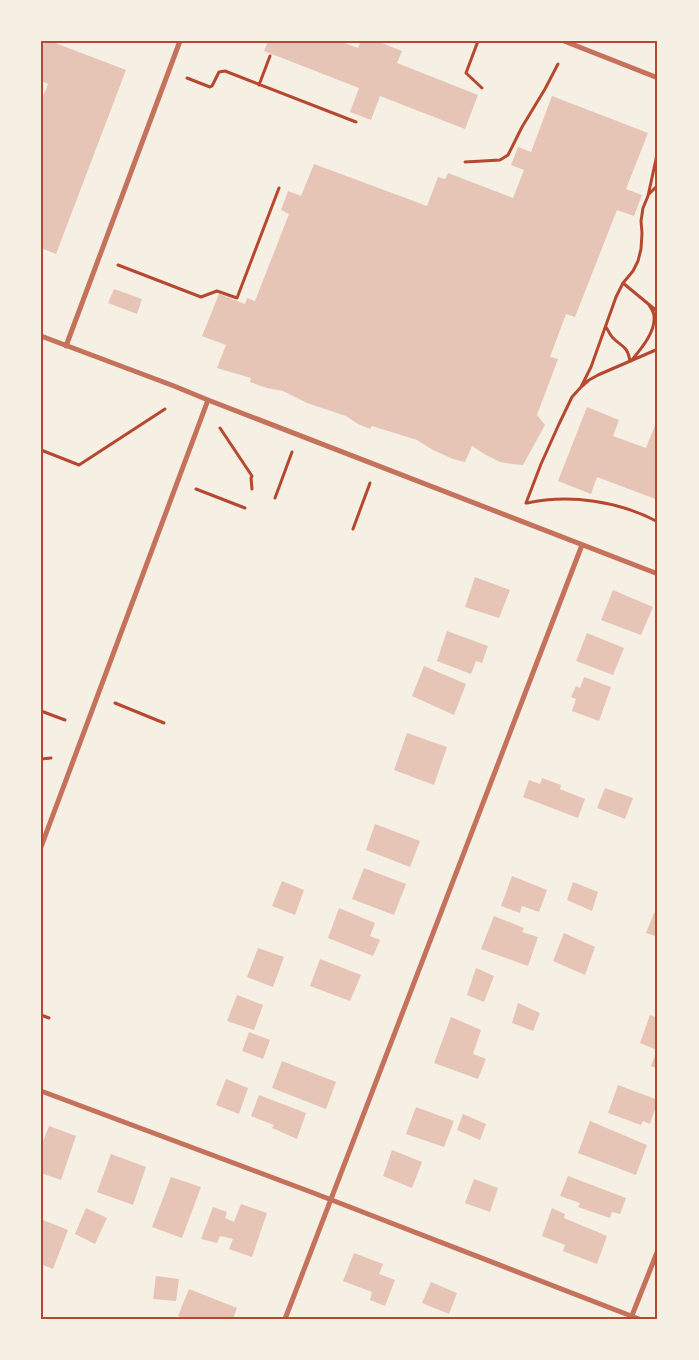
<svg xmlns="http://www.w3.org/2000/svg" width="699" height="1360" font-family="'Nunito Sans',sans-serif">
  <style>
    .building { fill: #e6c5b7 }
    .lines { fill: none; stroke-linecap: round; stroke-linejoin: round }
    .path { stroke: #b5482f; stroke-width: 3 }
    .minor { stroke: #c5725c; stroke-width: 5 }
    .neatline { fill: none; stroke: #b5482f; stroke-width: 2 }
  </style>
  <rect width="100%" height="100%" fill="#f6efe4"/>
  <path class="building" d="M41,41H50L126,70L56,254L41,248V101L48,84L41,81Z
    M268,41H339L358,48L361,41H377L402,51L397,63L478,95L465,129L380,96L371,120L350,112L359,88L264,51Z
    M552,96L648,133L626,189L642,195L634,216L617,210L575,317L566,314L550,357L558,359L537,415L545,425L523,465L512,464L500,462L486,455L472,446L465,462L453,459L433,450L417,440L372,426L370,429L358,424L346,416L307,403L283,391L267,388L250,382L251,378L217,368L226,345L202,336L219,294L245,304L247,298L255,301L289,214L281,210L288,191L301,196L314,164L427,206L438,177L445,179L448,173L513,198L524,170L511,165L518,147L531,152Z
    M114,289L142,299L137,314L108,303Z
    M587,407L619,420L613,436L646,448L658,418V500L597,477L591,494L558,481Z
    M475,577L510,590L499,618L465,607Z
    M613,590L653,607L641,635L601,620Z
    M447,631L488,646L482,663L476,661L471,674L437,661Z
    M587,633L624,648L613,675L576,661Z
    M424,666L466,684L454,715L412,696Z
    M584,677L611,687L599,721L572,711L576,699L571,697L576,686L580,688Z
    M407,733L447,747L434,785L394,770Z
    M542,778L561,785L560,789L585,799L578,818L523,797L529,780L540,784Z
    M605,788L633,798L625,819L597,808Z
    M375,824L420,841L410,867L366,850Z
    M364,868L406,884L394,915L352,899Z
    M512,876L547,890L539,912L522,906L520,913L501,906Z
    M282,881L304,890L295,915L272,906Z
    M573,882L598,892L592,911L567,900Z
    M339,908L375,923L370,936L380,940L373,956L328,938Z
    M654,913L658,914V937L646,933Z
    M494,916L524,928L522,932L538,937L528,966L481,949Z
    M564,933L595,947L585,975L553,961Z
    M258,948L284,957L273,987L247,977Z
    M320,959L361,975L350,1001L310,986Z
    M476,968L494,976L484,1002L467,995Z
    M237,995L263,1005L254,1030L227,1021Z
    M518,1003L540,1013L533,1031L512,1023Z
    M650,1015L658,1018V1069L651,1066L657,1050L640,1043Z
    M451,1017L481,1030L473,1054L486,1059L478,1079L434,1063Z
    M249,1032L270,1040L263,1059L242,1051Z
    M282,1061L336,1082L326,1109L272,1088Z
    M226,1079L248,1088L239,1114L216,1105Z
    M618,1085L658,1100L650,1124L643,1121L641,1125L608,1113Z
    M259,1095L306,1113L297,1139L272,1128L274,1125L251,1116Z
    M416,1107L454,1121L444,1147L406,1134Z
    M463,1114L486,1124L480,1140L457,1130Z
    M590,1121L647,1145L636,1175L578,1153Z
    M49,1126L76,1136L61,1180L41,1173V1147Z
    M392,1150L422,1162L412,1188L383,1176Z
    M111,1154L146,1167L133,1205L97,1192Z
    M568,1176L626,1198L620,1214L612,1212L610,1218L578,1207L580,1203L560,1196Z
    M171,1177L201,1187L182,1238L152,1227Z
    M474,1179L498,1188L490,1212L465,1203Z
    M241,1204L267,1213L252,1257L229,1249L233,1239L220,1236L217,1243L201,1239L213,1207L227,1212L225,1218L234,1222Z
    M86,1208L107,1218L95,1244L75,1234Z
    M552,1208L565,1214L564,1218L607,1236L597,1264L563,1251L565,1245L542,1236Z
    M43,1220L68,1230L53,1269L41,1264V1225Z
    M354,1253L383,1264L379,1274L395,1280L385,1306L370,1300L372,1292L343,1281Z
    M156,1276L179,1279L176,1301L153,1299Z
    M431,1282L457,1293L449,1314L422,1303Z
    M189,1289L237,1308L233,1319H185L178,1316Z"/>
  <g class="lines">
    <path class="path" d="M478,41L466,73L482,88
      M187,78L210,87L212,86L219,72L225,71L356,122
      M259,85L270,56
      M657,102L658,103
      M465,162L500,160L508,155L522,127L545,89L558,64
      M648,195L658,185
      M118,265L201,297L217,291L237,298L279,188
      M623,283L658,312
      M606,327C608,330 610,335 613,338C623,348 627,345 630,361
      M631,361C640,350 656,332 654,316C654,312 651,308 649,305
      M581,387L591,367L616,297L623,283L633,271L638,261L641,249L642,233L641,221L643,208L648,196L658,150
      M220,428L252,476L251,478L252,489
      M41,450L79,465L165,409
      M196,489L245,508
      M275,498L292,452
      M526,503L541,464L559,424L572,397L581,387L589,380L598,375L658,349
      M527,503C570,494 619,501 658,522
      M353,529L370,483
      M115,703L164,723
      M41,711L65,720
      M41,759L51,758
      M41,1015L49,1018"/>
    <path class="minor" d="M564,41L658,78
      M41,336L174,386L208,400L658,574
      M66,346L180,41
      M41,847L208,400
      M41,1091L311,1192L639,1319
      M631,1318L658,1250
      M285,1319L582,545"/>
  </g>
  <rect width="699" height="1360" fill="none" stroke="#f6efe4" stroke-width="85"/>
  <rect x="42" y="42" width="614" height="1276" class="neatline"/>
</svg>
